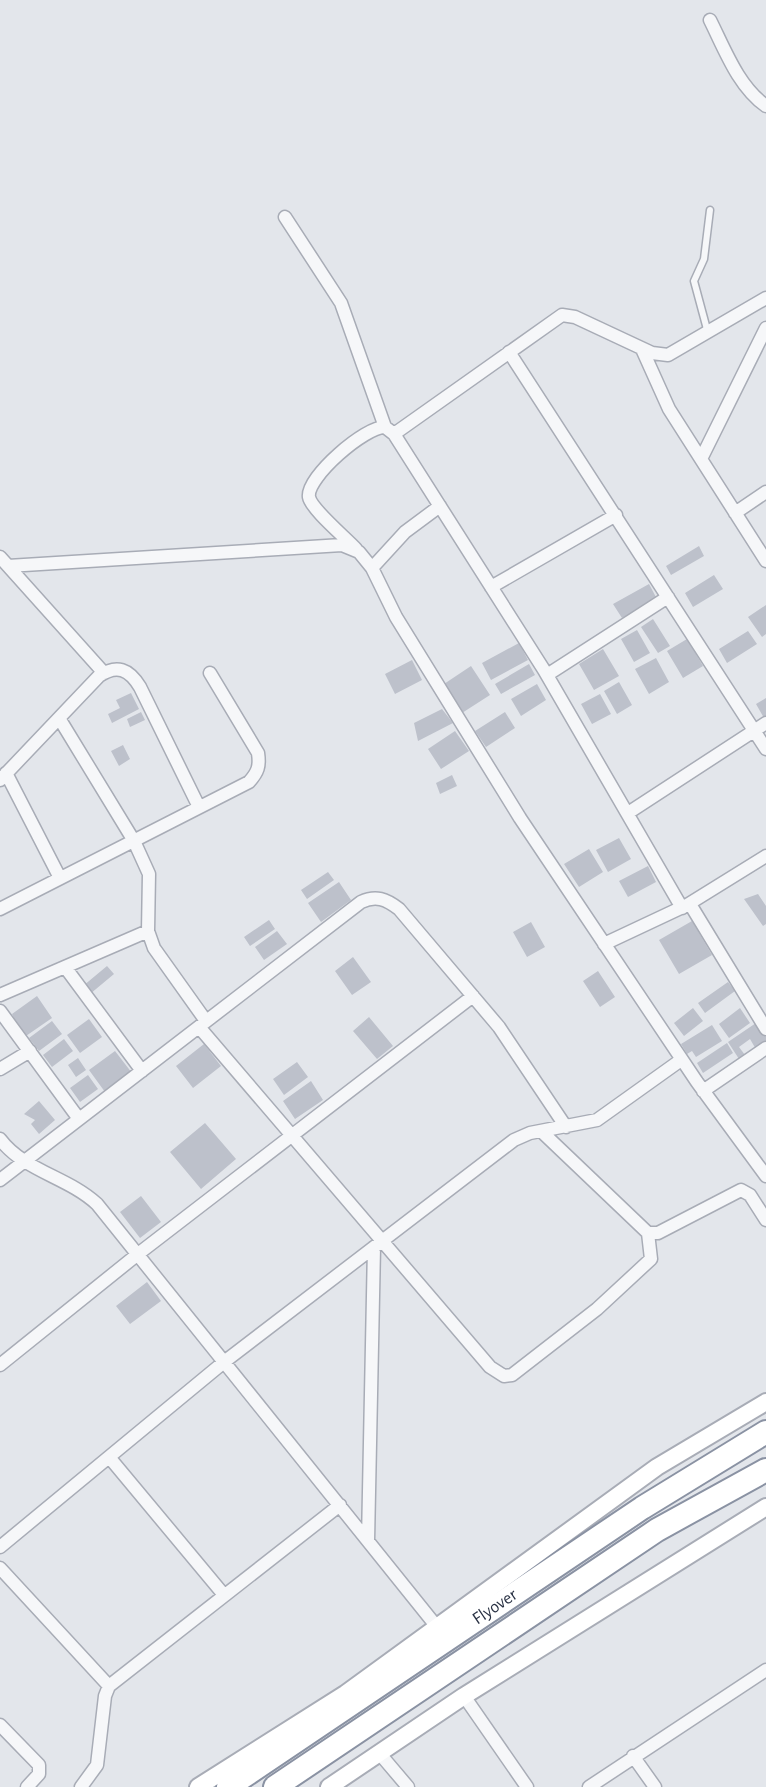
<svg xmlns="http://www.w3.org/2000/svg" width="766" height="1787" font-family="'Alegreya Sans',sans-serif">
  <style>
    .building { fill: #bdc1cb }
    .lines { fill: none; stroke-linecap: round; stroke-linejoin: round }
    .lane-casing { stroke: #a8acb6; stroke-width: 9 }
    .street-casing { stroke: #a8acb6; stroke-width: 15 }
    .secondary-casing { stroke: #a8acb6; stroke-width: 20 }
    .highway-casing { stroke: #8a92a3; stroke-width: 26 }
    .lane { stroke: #f6f7f9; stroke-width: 6 }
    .street { stroke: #f6f7f9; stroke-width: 12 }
    .secondary { stroke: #fff; stroke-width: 16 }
    .highway { stroke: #fff; stroke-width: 22 }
    .labels { text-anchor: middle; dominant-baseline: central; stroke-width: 4.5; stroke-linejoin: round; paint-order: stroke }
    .street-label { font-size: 18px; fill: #2a3244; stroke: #f3f5f8 }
  </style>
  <rect width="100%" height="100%" fill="#e3e6eb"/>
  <path class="building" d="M699,546L704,556L671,575L666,566Z
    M714,575L723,589L693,607L685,593Z
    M649,584L657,599L622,618L613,604Z
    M766,605V634L762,637L748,617Z
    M653,619L670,646L658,653L641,627Z
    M637,630L650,653L634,662L621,639Z
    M748,631L757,644L727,663L719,649Z
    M687,639L703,666L683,678L667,651Z
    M519,643L528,660L491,680L482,663Z
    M603,649L619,676L594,690L579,664Z
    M656,658L669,682L649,694L635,669Z
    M412,660L422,680L395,694L385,674Z
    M529,664L535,675L501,694L495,684Z
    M471,666L490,695L462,713L444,684Z
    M619,682L632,705L617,714L604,691Z
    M537,684L546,700L521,716L511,699Z
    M131,693L139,709L112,723L108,714L120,708L116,700Z
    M600,694L611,714L592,724L581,704Z
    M766,698V717L764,718L756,704Z
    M442,709L453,723L418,741L414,723Z
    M141,712L145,720L130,727L127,719Z
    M505,712L515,728L486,747L475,731Z
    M455,731L469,751L441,769L428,749Z
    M123,745L130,759L119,766L111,751Z
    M452,775L457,786L440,794L436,783Z
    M619,838L631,859L608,872L596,850Z
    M589,849L603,872L579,887L564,864Z
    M648,866L656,882L628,897L619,881Z
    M328,872L334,880L307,899L301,890Z
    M339,882L351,900L321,922L308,903Z
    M758,894L766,906V924L763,926L744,899Z
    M269,920L275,929L250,946L244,937Z
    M692,921L712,955L679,974L659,940Z
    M531,922L545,947L527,957L513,932Z
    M277,931L287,944L264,960L255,947Z
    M353,957L371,982L352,995L335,971Z
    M107,966L114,974L90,994L83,986Z
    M598,971L615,997L600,1007L583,981Z
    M728,982L735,991L705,1013L698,1003Z
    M37,996L52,1018L23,1038L12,1014Z
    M693,1008L703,1021L684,1036L674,1023Z
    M740,1008L750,1023L729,1038L719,1024Z
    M369,1017L393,1046L377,1059L353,1031Z
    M89,1019L102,1037L80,1053L67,1035Z
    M52,1021L62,1034L39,1051L29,1038Z
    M756,1023L766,1037V1045L757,1051L750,1039L739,1047L745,1055L739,1059L728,1042Z
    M712,1025L722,1041L696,1057L692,1051L687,1054L681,1044Z
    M64,1039L73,1051L52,1067L43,1055Z
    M727,1043L733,1053L703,1073L697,1063Z
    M204,1044L221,1066L193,1088L176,1066Z
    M115,1051L132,1073L105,1092L89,1070Z
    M78,1058L86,1070L76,1077L68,1065Z
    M297,1062L308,1077L284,1095L273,1079Z
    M88,1075L98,1089L80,1102L70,1088Z
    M311,1081L323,1100L295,1119L283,1101Z
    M39,1101L55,1120L39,1134L31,1124L35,1120L24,1114Z
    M205,1123L236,1159L201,1189L170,1152Z
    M141,1196L161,1222L140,1238L120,1212Z
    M147,1282L161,1301L130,1324L116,1306Z"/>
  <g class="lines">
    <g class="lane-casing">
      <path id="lane" d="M708,333L694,281L704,259L710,210"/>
    </g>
    <g class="street-casing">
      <path id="street" d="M710,20C725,50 738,86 766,106
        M285,217L341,303L385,427
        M642,349L669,409L766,561
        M509,352L766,749
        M394,434L562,315L575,317L652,353L668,355L766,298
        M701,459L766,328
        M735,513L766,492
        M356,549C346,538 311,509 309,497C306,477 366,426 385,427L394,434L544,670L682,908
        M0,557L104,673
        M8,566L342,545L359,552L372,568L396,617L520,818L697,1082L766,1176
        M372,568L405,532L440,506
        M491,587L616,515
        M547,675L668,597
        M59,718L134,841L149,874L148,931L154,948L206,1021
        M6,773L60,878
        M0,780L99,676C117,664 129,669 140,687L199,807
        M628,813L766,723
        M690,904L766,1029
        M0,909L249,782C258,772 260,766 258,753L210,673
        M604,944L687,905L766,856
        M65,967L142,1071
        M0,995L148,931
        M0,1011L79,1119
        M199,1027L490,1367L504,1376L512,1375L597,1309L651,1259L648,1233
        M0,1069L30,1051
        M703,1091L766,1048
        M541,1131L648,1233H658L741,1190L750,1195L766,1220
        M0,1139C24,1171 68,1177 97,1204L437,1627
        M0,1180L361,902C376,895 386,899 399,909L499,1027L566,1127
        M0,1365L138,1254L473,996
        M109,1457L224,1595
        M368,1541L374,1247
        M0,1547L224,1362L514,1140L530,1133L597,1120L681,1060
        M0,1568L109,1686
        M464,1696L527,1787
        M0,1725L39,1765V1774L27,1787
        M380,1754L408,1787
        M633,1756L655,1787
        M81,1787L97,1765L105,1696L109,1686L340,1505
        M589,1787L766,1670"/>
    </g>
    <g class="secondary-casing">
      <path id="secondary" d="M198,1787L345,1694L657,1467L766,1402
        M329,1787L464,1696L766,1507"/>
    </g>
    <g class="highway-casing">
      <g id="highway">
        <path id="s1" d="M228,1787L642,1508L766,1432"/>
        <path d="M275,1787L657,1530L766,1470"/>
      </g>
    </g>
    <use href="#lane" class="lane"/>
    <use href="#street" class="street"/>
    <use href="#secondary" class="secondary"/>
    <use href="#highway" class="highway"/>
  </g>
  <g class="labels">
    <g class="street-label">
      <text stroke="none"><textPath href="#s1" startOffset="322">Flyover</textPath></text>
    </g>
  </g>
</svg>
